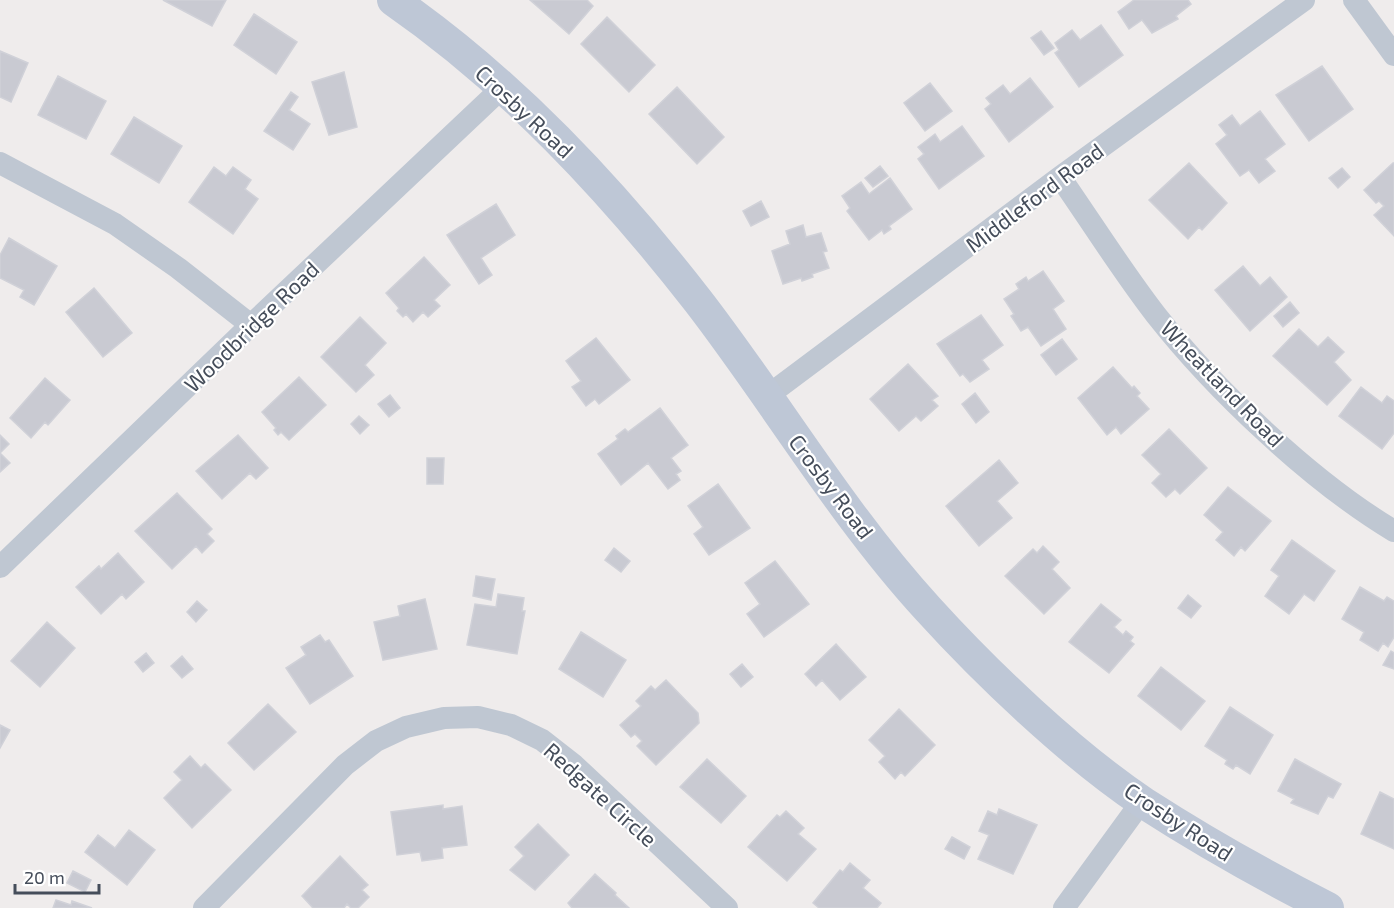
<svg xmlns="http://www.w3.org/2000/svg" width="1394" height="908" font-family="'Exo 2',sans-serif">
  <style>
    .building { fill: #c9cad2; stroke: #d0d1d8; stroke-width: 1.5 }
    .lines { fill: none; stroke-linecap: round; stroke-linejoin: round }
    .street { stroke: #bfc7d2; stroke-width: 22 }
    .secondary { stroke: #bec7d6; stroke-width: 32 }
    .labels { text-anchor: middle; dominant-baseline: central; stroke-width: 4.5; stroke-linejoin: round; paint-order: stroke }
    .street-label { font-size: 22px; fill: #454d5a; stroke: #fff }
  </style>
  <rect width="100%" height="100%" fill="#efecec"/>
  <path class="building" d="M163,0H226L212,26Z
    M530,0H587L593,6L569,34Z
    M1134,0H1188L1191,4L1176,16L1178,19L1152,33L1142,20L1129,29L1118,12Z
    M254,14L297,42L276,74L234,45Z
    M607,17L655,65L629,92L581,44Z
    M1101,25L1123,55L1079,87L1055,53L1059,50L1055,43L1072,30L1080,40Z
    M1041,31L1054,48L1044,55L1031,38Z
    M0,51L28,63L11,102L0,97Z
    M1322,66L1353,109L1309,141L1276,95Z
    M344,72L357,127L329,135L312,82Z
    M58,76L106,101L86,139L38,115Z
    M1030,78L1053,107L1009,142L985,109L991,104L986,98L1003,85L1010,94Z
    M930,83L952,111L925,131L904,103Z
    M677,87L724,137L697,164L649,114Z
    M291,92L298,97L289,110L310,124L293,150L264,131Z
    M1260,111L1285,144L1265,159L1275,171L1259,183L1249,170L1240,176L1216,144L1227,135L1219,125L1232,115L1240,126Z
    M134,117L182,146L159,183L111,154Z
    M962,126L984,156L939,189L918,159L924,154L918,147L935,134L940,142Z
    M1189,163L1227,203L1202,230L1199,227L1188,239L1149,200Z
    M1393,163H1394V236L1374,215L1384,206L1379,201L1376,203L1364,190Z
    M880,166L888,176L873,187L865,178Z
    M214,167L226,176L233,167L251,180L245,189L258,199L233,234L189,202Z
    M1342,168L1350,177L1338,188L1329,178Z
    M890,178L912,209L889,226L891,229L884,234L882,230L869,240L847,211L850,208L842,196L861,182L869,194Z
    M761,201L769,217L751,226L743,211Z
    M496,204L515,235L481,258L492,275L479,284L447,235Z
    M803,225L806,237L821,233L827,251L823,252L829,268L812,274L813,277L802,281L801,278L783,284L772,251L790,244L786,231Z
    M9,238L57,266L34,305L20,297L24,290L0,278V255Z
    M424,257L450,285L434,300L440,306L428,317L423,312L413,322L406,314L403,317L397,311L399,308L386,293Z
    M1243,266L1260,286L1270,277L1287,297L1250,331L1215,290Z
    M1043,271L1064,301L1053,309L1066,329L1041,346L1028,327L1021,331L1011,316L1014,314L1004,299L1019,289L1016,284L1026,277L1028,281Z
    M94,288L132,333L103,357L66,312Z
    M1290,302L1299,313L1283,327L1274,316Z
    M981,315L1003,345L982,360L989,369L970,382L963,374L960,376L937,344Z
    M360,317L386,343L365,365L374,375L356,392L321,357Z
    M1299,329L1318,347L1328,337L1344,352L1334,362L1351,380L1327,405L1273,356Z
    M596,338L630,380L599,404L595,399L586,406L572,387L581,381L566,361Z
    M1062,339L1077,359L1056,375L1041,355Z
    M908,364L938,396L932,400L938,406L921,421L916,416L899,431L870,399Z
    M1113,367L1132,388L1134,386L1140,393L1137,396L1149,409L1121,434L1116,427L1107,435L1078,398Z
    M299,377L326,405L289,440L281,432L278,435L274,430L276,428L262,412Z
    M45,378L70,400L48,425L45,422L31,438L10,418Z
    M1361,387L1382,403L1387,396L1394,401V433L1382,449L1339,416Z
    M975,393L989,412L976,423L962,404Z
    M390,395L400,408L389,417L378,404Z
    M660,408L688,445L671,458L681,471L676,474L680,480L668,489L648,463L621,485L598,454L618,439L616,436L625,429L628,432Z
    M359,416L369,425L360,434L351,424Z
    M1169,429L1207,468L1180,494L1175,489L1166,497L1152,483L1161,474L1142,455Z
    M0,435L9,444L0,453L10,463L0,472Z
    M238,435L268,468L256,479L250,473L222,499L196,471Z
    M427,458H444L443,484H427Z
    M999,460L1018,483L997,501L1012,518L979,546L946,506Z
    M718,484L750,528L709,555L694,534L703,527L688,506Z
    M1228,487L1271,521L1245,551L1241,547L1234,556L1216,540L1223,532L1204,515Z
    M177,493L212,529L207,534L214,541L202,553L196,546L172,569L135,531Z
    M1292,540L1335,571L1314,601L1304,594L1289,614L1265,596L1279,576L1271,570Z
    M1043,546L1059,562L1052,569L1070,588L1044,614L1005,576L1033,549L1037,553Z
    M614,548L630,561L621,572L605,560Z
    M118,553L144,582L126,599L122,594L101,614L76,587L99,566L101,569Z
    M775,561L809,604L764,637L747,614L760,604L745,583Z
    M476,576L495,579L491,600L473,596Z
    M1360,587L1384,601L1387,597L1394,601V637L1388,647L1383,643L1378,651L1360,640L1364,632L1342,619Z
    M498,594L524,598L522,611H525L517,654L467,645L475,604L496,607Z
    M1188,595L1201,606L1191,618L1178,608Z
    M425,599L437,649L383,660L374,622L400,616L398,606Z
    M197,601L207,610L196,622L187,612Z
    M1101,604L1121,620L1114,627L1123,635L1126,631L1133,637L1130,641L1134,644L1109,673L1069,642Z
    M47,622L75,648L40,687L11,661Z
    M581,632L626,660L603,697L559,669Z
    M320,635L325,642L329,640L353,676L310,704L286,668L306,655L301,647Z
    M836,644L866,677L840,700L822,680L816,686L805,674Z
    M1391,651L1394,653V669L1383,665Z
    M146,653L154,663L143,672L135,662Z
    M182,656L193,669L182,678L171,666Z
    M742,664L753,677L741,687L730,674Z
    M1161,667L1205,701L1181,730L1138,696Z
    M666,680L698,713L699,723L656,765L637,746L642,741L635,734L631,737L620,725L641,706L636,701L651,686L655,690Z
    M268,704L296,732L254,770L228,743Z
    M1230,707L1273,735L1250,774L1236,765L1233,769L1225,764L1227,760L1205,746Z
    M899,709L935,745L905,776L901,772L895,779L879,762L885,756L869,740Z
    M0,725L10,730L0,748Z
    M190,756L201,768L205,764L231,790L192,828L164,798L182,780L174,772Z
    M707,759L746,796L721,823L680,787Z
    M1295,759L1341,784L1333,798L1328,796L1318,814L1291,803L1294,799L1278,791Z
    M1380,792L1394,799V849L1361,834Z
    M443,805V809L462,806L467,845L442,848L443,858L422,861L420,852L397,855L391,812Z
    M999,809L1037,825L1013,874L978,859L989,835L979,831L988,811L997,815Z
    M786,811L804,828L798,834L816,849L787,881L748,847L777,815L780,817Z
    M538,824L569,855L535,890L510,870L524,856L515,847Z
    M129,830L155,850L127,885L85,852L98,835L115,848Z
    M952,837L970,847L964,859L945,849Z
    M340,856L368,885L362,890L369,897L358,908H351L347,904L344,908H313L302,896Z
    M850,863L870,880L863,888L881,903L877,908H819L813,903L840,870L843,872Z
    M73,871L91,880L85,892L67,883Z
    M595,874L616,893L615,895L629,908H572L568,903Z
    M56,900L71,905L72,901L92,908H53Z"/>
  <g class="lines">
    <path class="street" d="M1354,0L1394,55
      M0,163L115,224L178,268L251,325
      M1060,177C1092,223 1122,271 1156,315C1216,391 1311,481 1394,531
      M766,397L1060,177L1304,0
      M0,567L251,325L503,87
      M204,908L345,765L376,741L406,727L444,718L478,717L511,725L542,740L574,765L727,908
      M1064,908L1142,801"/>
    <path class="secondary" d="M393,0C511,82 610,188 698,301C776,402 841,514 928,609C987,674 1071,754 1144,803C1203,841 1265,876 1328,908"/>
  </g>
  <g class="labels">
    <g class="street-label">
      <text transform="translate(525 111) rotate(43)">Crosby Road</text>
      <text transform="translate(1034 197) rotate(-37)">Middleford Road</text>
      <text transform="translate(251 326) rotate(-44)">Woodbridge Road</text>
      <text transform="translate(1223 383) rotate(46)">Wheatland Road</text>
      <text transform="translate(832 486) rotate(53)">Crosby Road</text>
      <text transform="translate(601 794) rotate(42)">Redgate Circle</text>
      <text transform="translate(1179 821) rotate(33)">Crosby Road</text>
    </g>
  </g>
  <path d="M15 884v9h84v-9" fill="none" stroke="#454d5a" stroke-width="3"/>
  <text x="24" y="884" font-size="18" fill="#454d5a" stroke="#ffffff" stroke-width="4.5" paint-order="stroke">20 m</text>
</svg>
